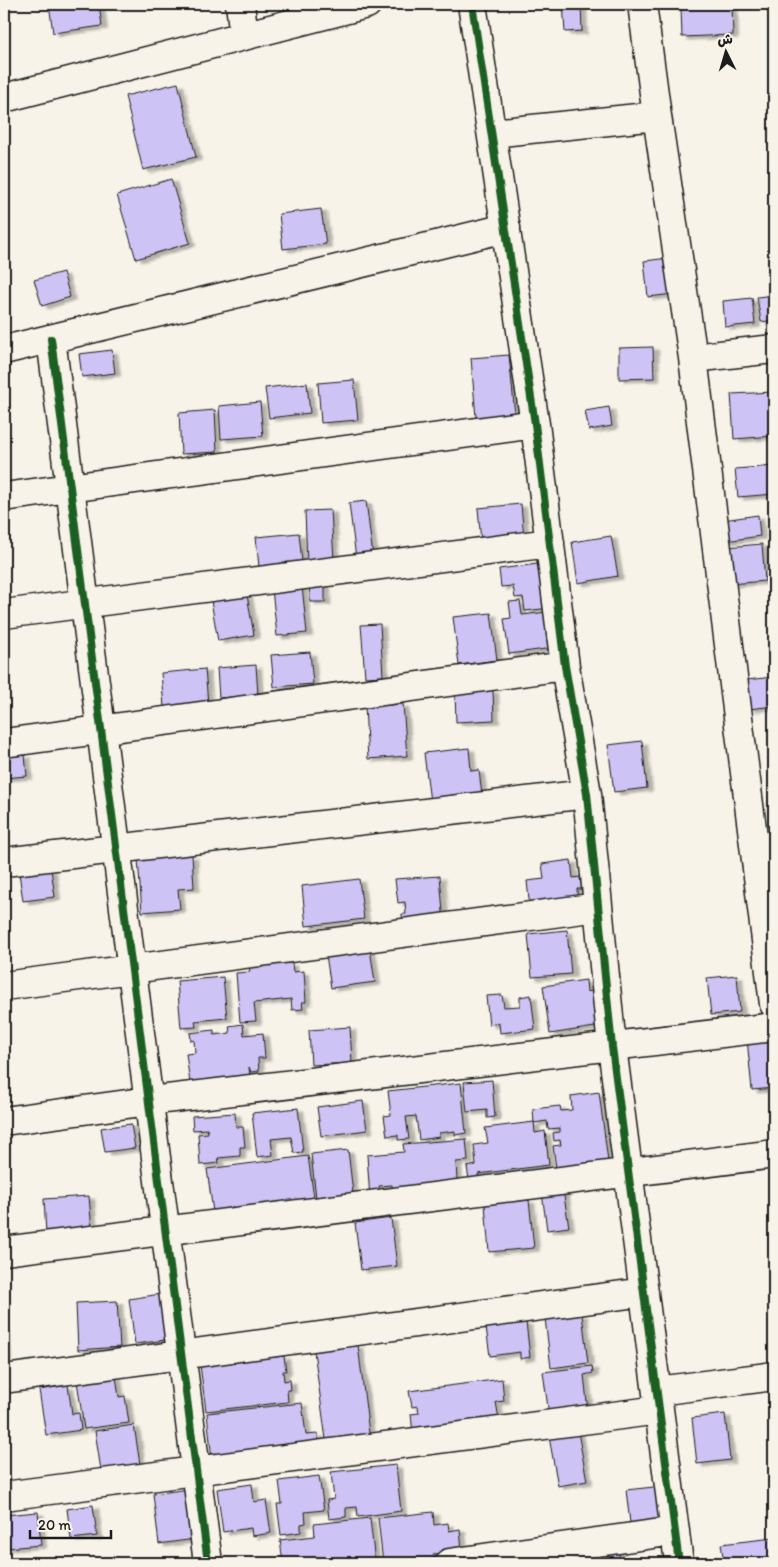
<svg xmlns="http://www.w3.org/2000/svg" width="778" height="1567" font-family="Itim,'Playpen Sans Arabic',sans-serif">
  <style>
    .building { fill: #cec3f5; stroke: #1c1c1c; filter: url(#shadow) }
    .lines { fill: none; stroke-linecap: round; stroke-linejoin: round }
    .street-casing { stroke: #1c1c1c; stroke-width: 31 }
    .secondary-casing { stroke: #1c1c1c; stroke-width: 31 }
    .street { stroke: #f7f3e8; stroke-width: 28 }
    .secondary { stroke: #f7f3e8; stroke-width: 28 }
    .cycleway-casing { stroke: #f7f3e8; stroke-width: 11 }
    .cycleway { stroke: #1b5e20; stroke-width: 8 }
  </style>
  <defs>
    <filter id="shadow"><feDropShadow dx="5.5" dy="3" stdDeviation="1" flood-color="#0004"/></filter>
  </defs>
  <rect width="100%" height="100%" fill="#f7f3e8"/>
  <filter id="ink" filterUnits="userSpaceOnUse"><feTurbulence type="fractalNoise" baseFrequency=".02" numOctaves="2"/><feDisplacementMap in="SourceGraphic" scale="10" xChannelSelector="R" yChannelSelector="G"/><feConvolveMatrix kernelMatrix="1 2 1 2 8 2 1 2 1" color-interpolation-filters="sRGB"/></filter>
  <g filter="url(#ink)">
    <path class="building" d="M49,4H99L102,26L53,33Z
      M563,4H581L582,31L565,32Z
      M732,6L733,35L682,37L681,8Z
      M178,83L196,157L143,170L125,96Z
      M171,179L190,243L136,259L117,195Z
      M321,209L326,244L283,249L279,214Z
      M669,258L673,294L648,297L644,261Z
      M63,272L70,297L42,306L34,280Z
      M774,295V320L761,322L757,297Z
      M752,298L755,324L725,327L723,301Z
      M653,347L654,378L619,379V348Z
      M112,350L115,373L82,377L79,354Z
      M509,355L515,415L476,418L471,358Z
      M354,380L358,420L321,423L318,383Z
      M307,383L310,413L269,418L265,388Z
      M774,392V436L734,439L731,394Z
      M260,402L263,436L221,439L219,406Z
      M609,407L612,426L589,430L585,411Z
      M215,410L217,452L181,454L179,413Z
      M774,466V494L738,497L735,469Z
      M366,501L373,556L356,558L349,503Z
      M521,504L524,539L481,542L478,508Z
      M331,510L334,561L307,563L305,511Z
      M758,515L760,536L726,541L723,520Z
      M299,533L302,562L259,567L256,537Z
      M611,536L618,576L578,583L572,542Z
      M762,544L765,581L730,584L727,547Z
      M545,563L550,608L525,611L523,597L515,598L513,586L501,587L499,569Z
      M309,578H325V602H310Z
      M302,586L307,633L277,636L272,589Z
      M247,595L254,635L218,641L211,601Z
      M520,601L522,615L548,612L553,648L509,654L504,619L511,618L509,602Z
      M491,613L497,660L459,665L453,617Z
      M380,624L383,676L365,677L361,625Z
      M310,652L313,684L274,687L271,655Z
      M256,665L258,695L219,698L217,668Z
      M205,669L208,703L164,707L161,673Z
      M774,677V706L749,709L746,680Z
      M493,690L494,720L456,722L455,692Z
      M403,704L407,756L368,759L365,707Z
      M642,741L647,788L614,792L608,745Z
      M469,748L471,771L479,770L482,796L430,802L424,753Z
      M25,755L27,776L4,778V757Z
      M192,855L194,888L178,889L180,909L142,912L138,859Z
      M571,860L573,878L580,877L582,889H577L578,903L530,909L527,881L544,879L542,864Z
      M51,869L55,897L23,901L19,873Z
      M440,876L444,924L403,928L402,914H406L405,902L398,903L395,879Z
      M359,879L364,919L306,926L302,886Z
      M567,930L571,974L532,977L528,934Z
      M370,949L375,982L331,988L326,955Z
      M292,963L293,972L304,971L306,1002H302L303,1009L292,1010L291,999L254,1003L256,1021L240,1022L236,973L250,972L249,967Z
      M737,975L740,1012L711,1015L707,978Z
      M223,977L227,1018L195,1021L196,1027L181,1028L177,981Z
      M586,980L587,992L596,990L601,1026L550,1034L543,986Z
      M502,995L504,1007L520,1006V997L531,995L535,1029L500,1033L499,1023L489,1025L486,996Z
      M243,1024L244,1035L263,1033L265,1058H258L259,1071L251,1072L249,1067L250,1076L190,1083L186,1054L195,1053L194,1040L191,1041L190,1033L214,1030V1035L230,1033L229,1026Z
      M350,1027L352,1063L311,1065L309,1030Z
      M774,1036V1088L752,1090L747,1039Z
      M492,1080L495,1117L487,1118V1110L467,1112L464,1082Z
      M461,1083L466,1133L455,1135V1131L439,1133V1137L419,1140L416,1116L406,1117L409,1139L398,1140V1135L387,1136L384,1116L391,1115L388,1091Z
      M599,1092L608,1161L556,1168L553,1146L561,1145L560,1140L554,1141L553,1133L560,1132V1128L548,1129L547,1121L534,1123L533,1109L560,1106L561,1111L572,1110L571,1096Z
      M363,1101L367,1130L321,1136L317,1107Z
      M298,1108L303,1152L294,1153L291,1137L271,1139L273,1155L257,1157L252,1113Z
      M235,1113L236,1127H243L245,1147H240V1156L218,1158L219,1163L200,1165L198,1134L208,1133L207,1129L193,1130L192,1116Z
      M534,1122L535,1133L545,1131L549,1165L478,1174L479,1184L470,1186L467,1167L476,1165L474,1145L488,1143L485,1128Z
      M131,1124L135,1148L105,1152L101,1128Z
      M466,1139L468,1161L456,1162L457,1181L393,1199L392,1185L379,1186L380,1198L370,1199L367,1155L404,1152L403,1144Z
      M348,1150L353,1193L337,1195L338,1204L317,1206L311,1154Z
      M308,1156L315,1205L214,1219L207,1169Z
      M563,1190L569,1227L547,1230L542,1193Z
      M89,1196L92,1231L46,1234L44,1199Z
      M529,1200L534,1248L489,1252L485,1204Z
      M391,1218L397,1266L361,1270L355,1223Z
      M167,1293L173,1339L135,1344L129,1299Z
      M117,1301L120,1347L78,1350L76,1303Z
      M582,1314L588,1363L551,1368L545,1318Z
      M526,1322L530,1357L520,1359V1352L490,1356L486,1327Z
      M4,1328L6,1367H4Z
      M358,1345L370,1441L327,1447L314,1351Z
      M284,1356L286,1371H283L284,1381L290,1380L291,1390H287L288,1402L206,1411L200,1365Z
      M592,1366L593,1373L584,1375L588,1411L549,1415L543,1372Z
      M116,1376L119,1397L125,1396L129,1423L84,1429L77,1381Z
      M502,1379L504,1401L496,1402L499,1419L413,1434L411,1414L419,1413L418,1406L412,1407L409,1391Z
      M68,1385L72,1414L79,1413L81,1430L46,1435L39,1390Z
      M302,1403L306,1435L318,1434L319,1449L212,1460L207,1413Z
      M725,1414L730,1460L697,1464L692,1418Z
      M134,1425L141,1471L102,1477L95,1431Z
      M578,1432L587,1481L558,1486L549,1437Z
      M396,1465L401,1511L358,1517L357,1507L346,1508V1517L329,1519L327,1500L334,1499L331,1472Z
      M319,1476L324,1510L305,1512L306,1523L301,1524V1532L281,1535L277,1504H282L279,1481Z
      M252,1484L254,1502L266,1500L271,1533L252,1536L251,1528L223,1532L217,1489Z
      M663,1486L667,1519L630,1523L626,1490Z
      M196,1488L202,1538L159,1544L153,1494Z
      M93,1505L97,1536L71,1539L67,1509Z
      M38,1512L41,1545L6,1548L4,1515Z
      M433,1512L434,1525L448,1523L449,1531L460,1529L462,1550L433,1554L434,1561L416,1563H383L378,1518Z
      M370,1518L375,1563H283L280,1540L315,1536L314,1524Z
      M774,1538V1563H724L721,1544Z
      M618,1546L620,1563H583L581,1551Z"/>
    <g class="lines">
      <g class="street-casing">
        <path id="street" d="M240,4L244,36
          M472,4L535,424L565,666L587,794L612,1047L679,1563
          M642,4L657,116L693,358L774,1004
          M4,98L367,4
          M492,133L657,116
          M51,339L208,1563
          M693,358L774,349
          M4,497L535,424
          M4,614L550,543
          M4,743L565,666
          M4,862L587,794
          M4,986L598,907
          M4,1121L149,1101L774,1027
          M4,1251L774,1154
          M4,1379L644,1292
          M657,1391L774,1376
          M4,1496L659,1410
          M449,1563L675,1531"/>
      </g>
      <g class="secondary-casing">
        <path id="secondary" d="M4,350L506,228"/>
      </g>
      <use href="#street" class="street"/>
      <use href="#secondary" class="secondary"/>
      <g class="cycleway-casing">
        <path id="cycleway" d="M472,4L535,424L565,666L587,794L612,1047L679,1563
          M51,339L208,1563"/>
      </g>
      <use href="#cycleway" class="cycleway"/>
    </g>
  </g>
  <rect width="778" height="1567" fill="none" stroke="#f7f3e8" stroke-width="20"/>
  <rect x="10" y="10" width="758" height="1547" fill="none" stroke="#1c1c1c" stroke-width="2" filter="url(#ink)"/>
  <g transform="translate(726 52) rotate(355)" stroke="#f7f3e8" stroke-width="4" paint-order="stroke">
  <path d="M0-4L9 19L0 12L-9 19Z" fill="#1c1c1c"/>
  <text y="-8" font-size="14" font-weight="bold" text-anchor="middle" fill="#1c1c1c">ش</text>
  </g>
  <path d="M30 1530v8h81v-8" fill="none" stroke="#1c1c1c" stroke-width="2.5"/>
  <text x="38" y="1530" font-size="15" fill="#1c1c1c" stroke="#f7f3e8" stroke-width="4" paint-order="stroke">20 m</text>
</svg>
